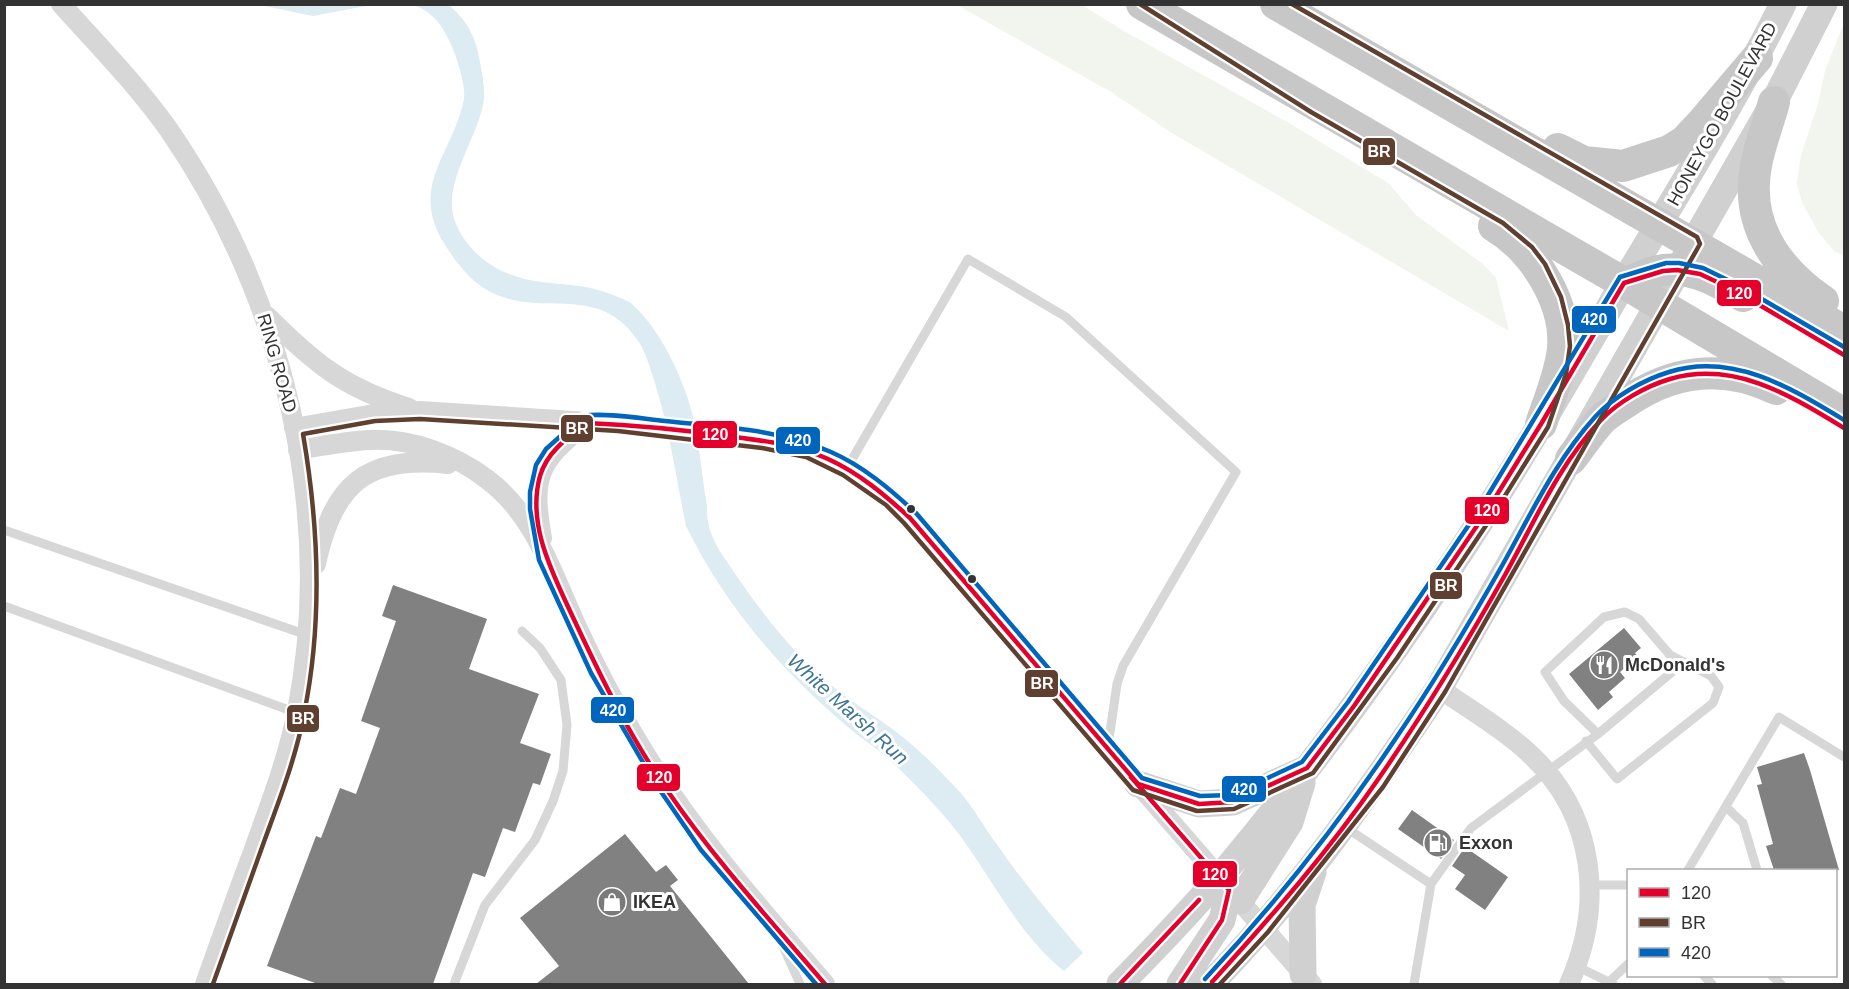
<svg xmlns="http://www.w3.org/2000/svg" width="1849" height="989" font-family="Arial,sans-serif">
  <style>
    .green { fill: #f1f5ed }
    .water { fill: #ddebf3 }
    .building { fill: #818181 }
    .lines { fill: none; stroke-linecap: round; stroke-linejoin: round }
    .service { stroke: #d7d7d7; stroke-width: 9 }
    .minor { stroke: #d7d7d7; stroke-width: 20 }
    .secondary { stroke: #d0d0d0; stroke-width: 27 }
    .trunk { stroke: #c7c7c7; stroke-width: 32 }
    .bus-1-casing { stroke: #fff; stroke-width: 9 }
    .bus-2-casing { stroke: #fff; stroke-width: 9 }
    .bus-3-casing { stroke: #fff; stroke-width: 9 }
    .bus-1 { stroke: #e4002b; stroke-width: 4.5 }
    .bus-2 { stroke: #5f4030; stroke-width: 4.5 }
    .bus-3 { stroke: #0065bd; stroke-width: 4.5 }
    .bus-dot { fill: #333; stroke: #fff; stroke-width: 2 }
    .labels { text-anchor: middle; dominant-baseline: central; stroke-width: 6; stroke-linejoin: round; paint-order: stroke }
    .street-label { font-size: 18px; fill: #333; stroke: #fff }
    .poi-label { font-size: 18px; font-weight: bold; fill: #333; stroke: #fff; text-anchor: start }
    .water-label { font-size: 20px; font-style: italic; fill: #3f7597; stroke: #fff }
    .line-badge { stroke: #fff; stroke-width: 2 }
    .badge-label { font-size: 16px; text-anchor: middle; font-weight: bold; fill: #fff }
  </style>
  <rect width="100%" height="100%" fill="#fff"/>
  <path class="green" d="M957,5H1082L1122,30L1289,123L1388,183L1417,216L1483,264L1496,278L1509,331L1172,133L1111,92Z
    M1844,23V255L1835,252L1819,233L1802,203L1797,183L1801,155L1818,104L1825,71Z"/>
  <path class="water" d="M260,5H371L313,16Z
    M414,5H449C468,22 476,37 480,62C482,74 485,87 484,99C479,138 439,186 456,224C471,259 505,278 542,282C566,285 590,285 613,295C620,298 628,300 633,305C662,331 686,384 694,421C700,449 702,478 707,506C706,534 719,550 734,572C761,612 792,652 829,683C849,701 874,715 895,731C918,748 939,770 958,790C974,807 984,828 998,846C1024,884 1054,919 1083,953L1064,971C1010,928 985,860 939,810C922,791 903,772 884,755C872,745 859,737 848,727C781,671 724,604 686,526C676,477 669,427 654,380C650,368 646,353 639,342C599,282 546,317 495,294C471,284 455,261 442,240C410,184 454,152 464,99C466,85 456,55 450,42C440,22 434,14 414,5Z"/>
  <path class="building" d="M393,585L487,619L469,669L539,694L520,743L551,754L540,785L533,783L515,832L503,828L485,877L473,873L433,984H318L267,966L316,836L321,838L340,788L356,794L380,728L361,721L396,621L382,616Z
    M1624,628L1641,648L1635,653L1638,657L1620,672L1625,678L1609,692L1613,697L1598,710L1569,674Z
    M1804,753L1810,770L1839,870H1774L1766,846L1773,844L1757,785L1762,784L1757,767Z
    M1412,810L1454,840L1441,859L1398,829Z
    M625,834L656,872L666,865L678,880L670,886L749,984H536L559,966L520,918Z
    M1465,847L1508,877L1485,910L1455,889L1465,875L1452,866Z"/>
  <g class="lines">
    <path class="service" d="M847,468L968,259L1066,317L1236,472L1123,666L1117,684L1108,746
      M4,530L307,635
      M4,606L297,713
      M1586,741L1617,779L1713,703L1719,687L1711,676L1670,655
      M1726,807L1743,823L1757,870
      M1345,827L1431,884
      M1688,870L1779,717L1844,757
      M1590,885H1628
      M782,944L800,984
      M1576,966L1613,984
      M1704,976L1712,984
      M1772,976L1781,984
      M1610,981L1628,964
      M454,984L485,905L535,840L553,801L563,771L567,725L561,680L540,648L522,631
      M1414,984L1431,884L1471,828L1598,734L1672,672L1670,655L1639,619L1625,612L1604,617L1545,672L1564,701L1598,734"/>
    <path class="minor" d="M61,4C98,45 137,85 169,130C283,296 336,512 297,711C288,758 270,804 254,849C237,894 221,939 205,984
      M267,316C314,363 344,388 409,408
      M294,428L374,414L420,411L619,424L763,441L808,450L847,468L891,499L910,518L1138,784L1312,984
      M298,450C322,446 346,441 370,440C411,438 456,455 488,480C536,516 553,576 578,629C595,666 614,702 635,737C688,827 757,905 825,984
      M542,538C531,477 538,461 587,423
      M316,564C333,484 366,455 448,464
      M1439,688C1470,710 1505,730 1532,756C1596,817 1604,906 1569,984"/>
    <path class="secondary" d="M1138,784L1199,804L1233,802L1301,771
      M1240,901L1290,822L1302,783
      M1303,974L1302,905L1313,872
      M1120,984C1157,946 1195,907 1229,866C1322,755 1407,636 1485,514C1534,439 1578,361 1623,284C1678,192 1735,101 1783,4
      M1180,984L1222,920L1229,890
      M1210,984C1297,895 1370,792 1439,688L1774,102L1824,4"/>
    <path class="trunk" d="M1142,4L1624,283L1844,414
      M1276,4L1844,331
      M1774,102C1767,128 1755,156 1754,183C1751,234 1783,274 1823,301
      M1558,149L1584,162L1623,166L1669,151L1685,141L1700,125L1757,58
      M1494,226C1533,249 1567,302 1563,349C1560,375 1549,400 1541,424
      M1624,283C1634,280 1644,275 1654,272C1686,263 1716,280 1743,296
      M1571,459C1581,446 1591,431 1602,419C1609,413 1617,408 1625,403C1672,370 1723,363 1776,389"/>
    <g class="bus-1-casing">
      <path id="bus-1" d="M1624,283L1663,271L1677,270L1700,274L1734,290L1844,355
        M1131,777L1229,890L1222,920L1180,984
        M1212,982C1271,917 1329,851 1379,778C1424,713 1466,644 1505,575C1534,523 1559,464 1601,420C1618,402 1646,386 1670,379C1735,360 1791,396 1844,428
        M825,984C771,921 714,859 667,790C628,734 599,673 570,611C551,570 527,523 540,476C547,452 567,438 587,423C636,425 685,430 734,437C766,441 798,445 828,459C859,473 885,495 910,518L1138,784L1199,804L1233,802L1307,768L1354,706L1485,514L1541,424L1624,283
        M1120,984L1199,900"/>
    </g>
    <g class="bus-2-casing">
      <path id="bus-2" d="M213,984C230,936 247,888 265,839C280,798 296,757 304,714C323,621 319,527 303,434L375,421L420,419L618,431L762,448L806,457L843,475L886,505L904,523L1133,790L1197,811L1234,809L1313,773L1397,658L1491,518L1548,427L1566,374L1570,346L1568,325L1561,297L1545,264L1532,247L1503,223L1311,112L1140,4
        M1220,984L1268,932L1383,787L1445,692L1700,244L1697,237L1292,4"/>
    </g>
    <g class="bus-3-casing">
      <path id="bus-3" d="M1205,979C1274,905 1337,826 1394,741C1433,684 1469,624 1503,564C1531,514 1556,460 1595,417C1613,397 1643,380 1669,372C1733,352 1791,388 1844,420
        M816,984L701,850L655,783L591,673L539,560L530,509V492L536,465L546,449L583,416C603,412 644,419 665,421C720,427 780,429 831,452C863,466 890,489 916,513L1142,778L1200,796L1231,795L1302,762L1348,702L1479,510L1620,277L1666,263H1679L1703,268L1738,285L1844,347"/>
    </g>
    <use href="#bus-1" class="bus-1"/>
    <use href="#bus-2" class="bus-2"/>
    <use href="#bus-3" class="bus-3"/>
  </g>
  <defs>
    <g id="restaurant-disc" transform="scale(1.5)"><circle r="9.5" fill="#7a7a7a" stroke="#fff"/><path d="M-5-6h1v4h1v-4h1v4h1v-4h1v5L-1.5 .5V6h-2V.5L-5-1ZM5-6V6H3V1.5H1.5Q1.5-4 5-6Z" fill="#fff"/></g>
    <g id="fuel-disc" transform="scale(1.5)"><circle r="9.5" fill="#7a7a7a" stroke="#fff"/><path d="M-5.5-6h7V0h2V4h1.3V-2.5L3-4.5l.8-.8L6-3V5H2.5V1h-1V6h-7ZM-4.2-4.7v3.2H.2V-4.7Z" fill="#fff"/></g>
    <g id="shop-disc" transform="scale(1.5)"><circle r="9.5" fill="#7a7a7a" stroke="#fff"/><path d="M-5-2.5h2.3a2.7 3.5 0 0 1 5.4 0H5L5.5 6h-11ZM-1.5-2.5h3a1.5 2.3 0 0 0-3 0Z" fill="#fff"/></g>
  </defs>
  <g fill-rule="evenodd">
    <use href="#restaurant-disc" x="1604" y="665"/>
    <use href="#fuel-disc" x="1438" y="843"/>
    <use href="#shop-disc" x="612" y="902"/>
  </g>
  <g class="bus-dot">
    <circle cx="911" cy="509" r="5"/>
    <circle cx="972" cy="579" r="5"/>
  </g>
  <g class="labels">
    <g class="street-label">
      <text transform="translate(1722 114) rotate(-61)">HONEYGO BOULEVARD</text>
      <text transform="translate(277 363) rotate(74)">RING ROAD</text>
    </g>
    <g class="poi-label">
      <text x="1625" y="665">McDonald's</text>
      <text x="1459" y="843">Exxon</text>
      <text x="633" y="902">IKEA</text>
    </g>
    <g class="water-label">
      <text transform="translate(848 709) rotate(42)">White Marsh Run</text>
    </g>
  </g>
  <g class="line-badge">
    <rect x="1362" y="137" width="34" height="29" rx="6" fill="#5f4030"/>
    <rect x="1716" y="279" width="46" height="28" rx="6" fill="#e4002b"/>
    <rect x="1571" y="305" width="46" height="29" rx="6" fill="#0065bd"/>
    <rect x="560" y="414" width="34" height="29" rx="6" fill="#5f4030"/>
    <rect x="692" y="420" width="46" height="29" rx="6" fill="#e4002b"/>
    <rect x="775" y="426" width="46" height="29" rx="6" fill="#0065bd"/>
    <rect x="1464" y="496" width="46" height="29" rx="6" fill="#e4002b"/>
    <rect x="1429" y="571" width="34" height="29" rx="6" fill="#5f4030"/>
    <rect x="1024" y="669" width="35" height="29" rx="6" fill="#5f4030"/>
    <rect x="590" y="696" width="45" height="28" rx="6" fill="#0065bd"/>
    <rect x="286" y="704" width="34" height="29" rx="6" fill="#5f4030"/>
    <rect x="636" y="763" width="45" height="29" rx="6" fill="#e4002b"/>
    <rect x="1221" y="775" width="46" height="28" rx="6" fill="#0065bd"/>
    <rect x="1192" y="860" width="46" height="28" rx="6" fill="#e4002b"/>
  </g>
  <g class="badge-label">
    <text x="1379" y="157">BR</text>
    <text x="1739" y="299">120</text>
    <text x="1594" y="325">420</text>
    <text x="577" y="434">BR</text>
    <text x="715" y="440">120</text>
    <text x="798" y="446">420</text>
    <text x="1487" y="516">120</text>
    <text x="1446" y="591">BR</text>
    <text x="1042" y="689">BR</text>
    <text x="613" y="716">420</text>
    <text x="303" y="724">BR</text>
    <text x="659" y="783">120</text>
    <text x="1244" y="795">420</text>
    <text x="1215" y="880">120</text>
  </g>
  <rect width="1849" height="989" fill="none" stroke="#333333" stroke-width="12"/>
  <rect x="1627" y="869" width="210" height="108" fill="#ffffff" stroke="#adadad" stroke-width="1.5"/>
  <rect x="1639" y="888" width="30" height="9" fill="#e4002b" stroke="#adadad" stroke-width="1.5"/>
  <text x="1681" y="899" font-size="18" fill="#333333">120</text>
  <rect x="1639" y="918" width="30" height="9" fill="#5f4030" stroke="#adadad" stroke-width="1.5"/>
  <text x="1681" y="929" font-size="18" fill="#333333">BR</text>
  <rect x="1639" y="948" width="30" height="9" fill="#0065bd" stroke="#adadad" stroke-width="1.5"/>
  <text x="1681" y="959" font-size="18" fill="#333333">420</text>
</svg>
